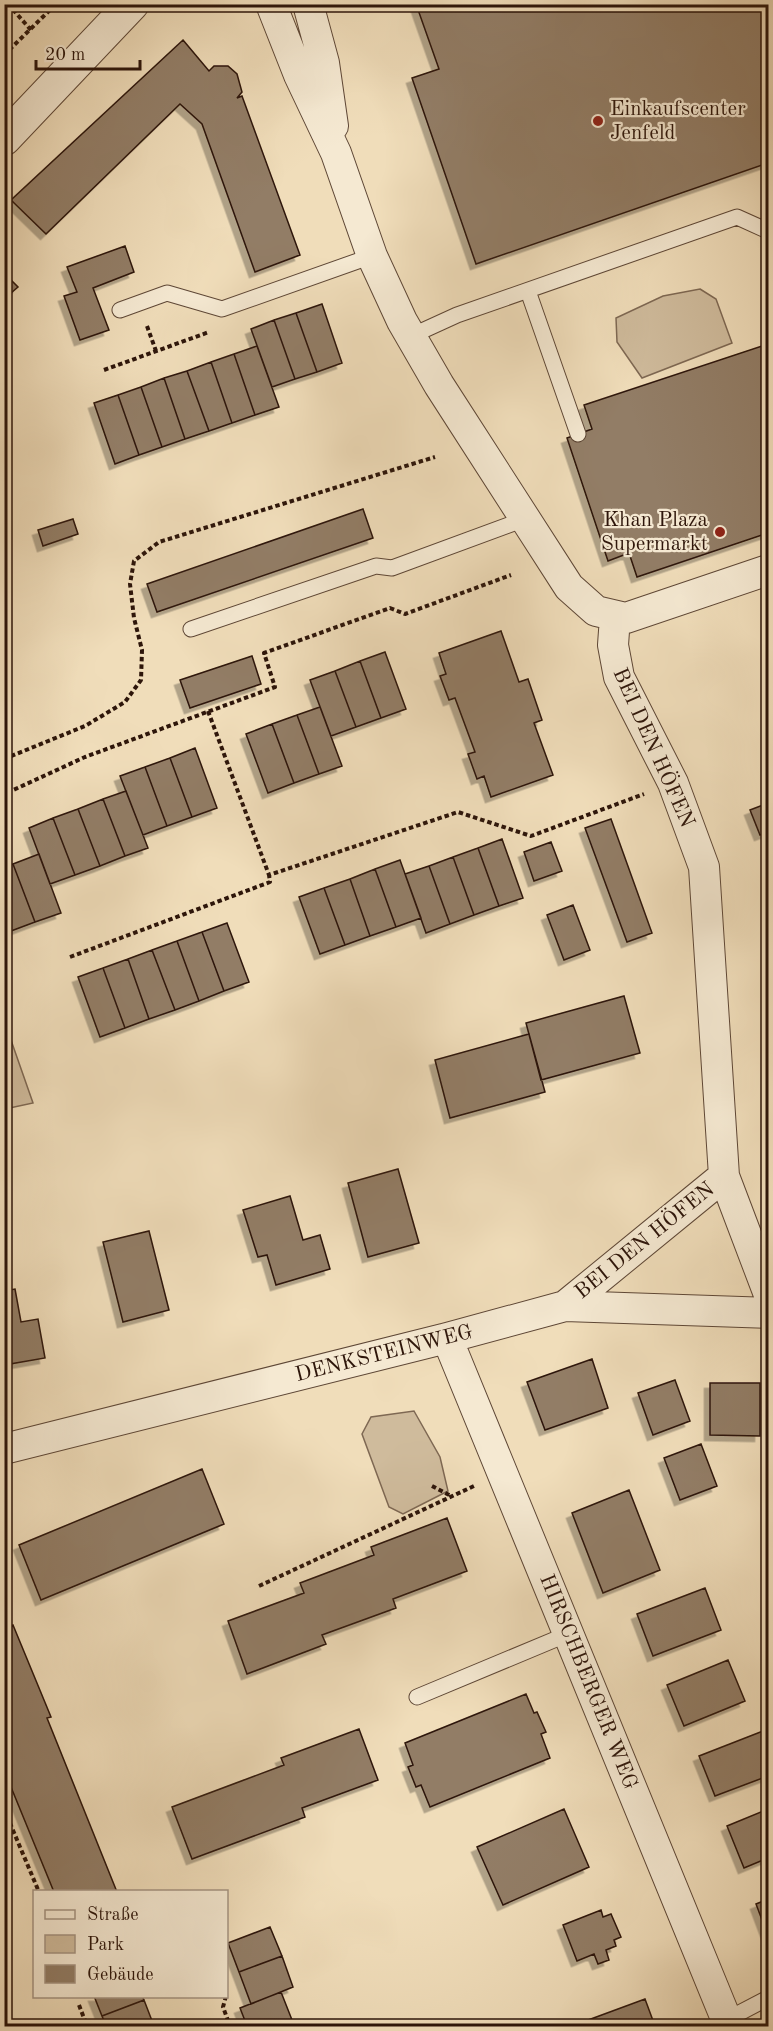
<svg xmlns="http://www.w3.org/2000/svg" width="773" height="2031" font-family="'Old Standard TT',serif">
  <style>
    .green { fill: #cfbb9c; stroke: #7e6853; stroke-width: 1.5 }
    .building { fill: #927d66; stroke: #2d150a; stroke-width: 1.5; filter: url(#shadow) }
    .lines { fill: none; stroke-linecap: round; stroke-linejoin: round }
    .service-casing { stroke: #5e4736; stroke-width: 17 }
    .minor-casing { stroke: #5e4736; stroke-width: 32 }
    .tertiary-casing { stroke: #5e4736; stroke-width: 35 }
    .path { stroke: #2d150a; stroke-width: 4; stroke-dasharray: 4.5 3; stroke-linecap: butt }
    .service { stroke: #f5e9d2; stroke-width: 15 }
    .minor { stroke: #f5e9d2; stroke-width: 30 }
    .tertiary { stroke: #f5e9d2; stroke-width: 33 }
    .poi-dot { fill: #8f2418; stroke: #f5e9d2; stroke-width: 2 }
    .labels { text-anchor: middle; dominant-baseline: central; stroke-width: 4.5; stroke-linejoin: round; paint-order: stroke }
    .poi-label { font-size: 21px; fill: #2d150a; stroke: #f5e9d2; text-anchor: start }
    .street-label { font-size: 21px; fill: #2d150a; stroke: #f5e9d2 }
  </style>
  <defs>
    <filter id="shadow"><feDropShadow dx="-5.5" dy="5.5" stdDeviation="0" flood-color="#0004"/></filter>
  </defs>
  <rect width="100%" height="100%" fill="#f0ddba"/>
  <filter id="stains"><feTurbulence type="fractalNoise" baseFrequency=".00333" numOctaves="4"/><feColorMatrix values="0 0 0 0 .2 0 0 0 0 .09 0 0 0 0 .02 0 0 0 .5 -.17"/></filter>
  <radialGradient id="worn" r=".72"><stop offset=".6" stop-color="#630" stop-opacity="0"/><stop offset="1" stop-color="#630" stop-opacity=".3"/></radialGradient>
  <path class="green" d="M700,289L716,299L732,343L642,378L617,342L616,318L663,296Z
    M5,1023L33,1103L5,1109H4Z
    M414,1411L440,1457L448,1491L403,1514L389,1507L362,1434L371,1417Z"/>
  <path class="building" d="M416,4H768V163L476,264L412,78L439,69Z
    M183,40L209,71L214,66H228L237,74L242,92L237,98L242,96L300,255L255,272L202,124L180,104L46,234L11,200Z
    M125,246L134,272L93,288L109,330L80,340L64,296L77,292L67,267Z
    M4,273L18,287L4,299Z
    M322,304L342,363L317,372L296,313Z
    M296,313L317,372L295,379L274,320Z
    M274,320L295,379L272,387L251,329Z
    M768,344V533L637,577L629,553L608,561L567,438L592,429L584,405Z
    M257,346L279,407L255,415L234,354Z
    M234,354L255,415L232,423L211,362Z
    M211,362L232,423L209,431L187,371Z
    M187,371L209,431L185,439L164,378Z
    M164,378L185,439L162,447L141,387Z
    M141,387L162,447L139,455L118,395Z
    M118,395L139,455L115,464L94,403Z
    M363,509L373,538L157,612L147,584Z
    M73,519L78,534L43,546L38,530Z
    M501,631L519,682L528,679L542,720L534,723L553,775L491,797L484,776L477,779L468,754L475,752L455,698L449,700L440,676L446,674L439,653Z
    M385,652L406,709L381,718L360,661Z
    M252,656L261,684L190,708L180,680Z
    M360,661L381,718L356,727L335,671Z
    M335,671L356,727L331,736L310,680Z
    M320,707L342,766L319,774L297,715Z
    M297,715L319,774L294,783L272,724Z
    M272,724L294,783L268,793L246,734Z
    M195,748L217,808L192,817L170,758Z
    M170,758L192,817L167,826L145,767Z
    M145,767L167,826L143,835L120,776Z
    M126,791L148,848L125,856L103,799Z
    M103,799L125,856L100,866L78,809Z
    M768,803V832L760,835L750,810Z
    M78,809L100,866L75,875L53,818Z
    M53,818L75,875L50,884L29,828Z
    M611,819L652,933L627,942L585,828Z
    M502,839L523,898L499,906L478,848Z
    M551,842L562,871L534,881L524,852Z
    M478,848L499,906L474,915L453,857Z
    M39,854L61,913L35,922L13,864Z
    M453,857L474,915L450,924L429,866Z
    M400,860L421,918L396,927L375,869Z
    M13,864L35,922L11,931L4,913V868Z
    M429,866L450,924L426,933L405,874Z
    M375,869L396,927L370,936L350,879Z
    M350,879L370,936L345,945L324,888Z
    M324,888L345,945L320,954L299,897Z
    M573,905L590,950L564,960L547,915Z
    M227,923L249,982L224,991L202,932Z
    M202,932L224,991L199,1001L177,941Z
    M177,941L199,1001L175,1010L152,950Z
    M152,950L175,1010L149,1019L128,959Z
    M128,959L149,1019L125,1028L103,968Z
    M103,968L125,1028L100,1037L78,977Z
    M624,996L640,1053L541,1080L526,1023Z
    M529,1034L545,1092L450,1118L435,1060Z
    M398,1169L419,1243L368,1257L348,1183Z
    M290,1196L303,1240L320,1235L330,1269L276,1285L267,1255L258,1257L243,1210Z
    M149,1231L169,1310L123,1322L103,1242Z
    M15,1289L21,1322L38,1319L45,1358L4,1365V1291Z
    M592,1359L608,1408L545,1430L527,1382Z
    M675,1380L690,1421L653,1435L638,1393Z
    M710,1383H760V1436L710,1435Z
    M701,1444L717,1486L680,1500L664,1458Z
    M202,1469L224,1524L41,1600L19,1545Z
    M629,1490L660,1570L603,1593L572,1513Z
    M447,1518L467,1571L393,1599L396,1608L322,1635L326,1644L247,1674L228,1621L304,1593L300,1583L374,1555L371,1547Z
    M705,1588L721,1630L653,1656L637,1614Z
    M13,1625L51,1717L47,1718L117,1892H54L4,1770V1629Z
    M728,1660L745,1701L684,1726L667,1685Z
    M526,1694L534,1713L537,1712L546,1732L541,1734L550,1758L430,1807L421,1785L416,1787L408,1767L413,1765L405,1743Z
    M359,1729L378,1780L302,1808L305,1817L192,1859L172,1807L284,1765L281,1758Z
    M763,1731L768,1744V1776L715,1796L699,1756Z
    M564,1809L589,1867L503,1905L477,1847Z
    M768,1809V1858L744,1868L727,1826Z
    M768,1899V1936L756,1904Z
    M601,1910L603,1917L611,1914L621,1937L614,1940L616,1946L606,1950L609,1960L598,1964L594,1954L577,1961L563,1925Z
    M270,1927L282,1956L239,1972L228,1943Z
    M282,1956L293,1987L251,2004L239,1972Z
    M281,1992L294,2025L247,2026L240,2008Z
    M94,1996H142L144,2000L102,2016Z
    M645,1999L655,2026H581L580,2023Z
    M144,2000L154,2026H106L102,2016Z"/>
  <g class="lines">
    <g class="service-casing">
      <path id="service" d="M528,291L578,434
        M120,310L167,293L222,309L372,256
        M411,336L457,315L737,217L768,231
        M191,629L376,566L392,568L525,519
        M417,1697L568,1634
        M726,2020L768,1998"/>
    </g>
    <g class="minor-casing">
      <path id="minor" d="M271,4L299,75L336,153L372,256L402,321L439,385L569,587L596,611L626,618L768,570
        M308,4L324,63L333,126
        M615,617L613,645L619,677L673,783L704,867L724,1176L768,1292
        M565,1306L724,1176
        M447,1338L729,2026
        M4,1449L447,1338L565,1306L768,1313"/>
    </g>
    <g class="tertiary-casing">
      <path id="tertiary" d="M4,139L132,4"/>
    </g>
    <path class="path" d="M8,4L31,30
      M222,5V4
      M4,55L56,4
      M147,326L156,351
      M104,370L209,332
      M208,711L269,875L458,812L531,836L644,794
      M4,759L85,726L125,702L141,680L142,650L134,618L130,584L134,561L159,542L435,457
      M4,800L9,792L85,757L275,687L264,653L390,608L405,614L511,575
      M70,957L270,882L269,875
      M432,1486L451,1496
      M259,1586L474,1486
      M4,1809L39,1892
      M226,1996L223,2007L230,2026
      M79,2005L87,2026"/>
    <use href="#service" class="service"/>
    <use href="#minor" class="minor"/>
    <use href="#tertiary" class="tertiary"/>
  </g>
  <g class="poi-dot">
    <circle cx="598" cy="121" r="6"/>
    <circle cx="720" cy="532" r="6"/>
  </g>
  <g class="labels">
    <g class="poi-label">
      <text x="610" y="109">Einkaufscenter<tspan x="610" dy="24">Jenfeld</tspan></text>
      <text x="708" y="520" text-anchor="end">Khan Plaza<tspan x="708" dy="24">Supermarkt</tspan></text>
    </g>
    <g class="street-label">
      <text transform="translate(653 748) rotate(66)">BEI DEN HÖFEN</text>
      <text transform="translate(645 1241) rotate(-39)">BEI DEN HÖFEN</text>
      <text transform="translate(384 1354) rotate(-14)">DENKSTEINWEG</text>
      <text transform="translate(588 1682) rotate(68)">HIRSCHBERGER WEG</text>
    </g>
  </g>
  <rect width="773" height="2031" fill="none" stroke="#f0ddba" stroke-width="24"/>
  <rect x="6" y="6" width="761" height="2019" fill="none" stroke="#2d150a" stroke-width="3"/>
  <rect x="12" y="12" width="749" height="2007" fill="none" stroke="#2d150a" stroke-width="1.5"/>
  <rect x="33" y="1890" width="195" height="108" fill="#f5e9d2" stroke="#a59482" stroke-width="1.5"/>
  <rect x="45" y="1910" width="30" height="9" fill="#f5e9d2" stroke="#a59482" stroke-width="1.5"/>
  <text x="87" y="1920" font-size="18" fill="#2d150a">Straße</text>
  <rect x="45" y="1935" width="30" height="18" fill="#cfbb9c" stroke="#a59482" stroke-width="1.5"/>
  <text x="87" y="1950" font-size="18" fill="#2d150a">Park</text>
  <rect x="45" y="1965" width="30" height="18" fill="#927d66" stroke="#a59482" stroke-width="1.5"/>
  <text x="87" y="1980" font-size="18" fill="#2d150a">Gebäude</text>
  <path d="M36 60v9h104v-9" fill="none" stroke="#2d150a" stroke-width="3"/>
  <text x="45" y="60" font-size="18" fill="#2d150a" stroke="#f5e9d2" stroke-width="4.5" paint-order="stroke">20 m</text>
  <rect width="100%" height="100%" filter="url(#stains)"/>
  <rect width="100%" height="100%" fill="url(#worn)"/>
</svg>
